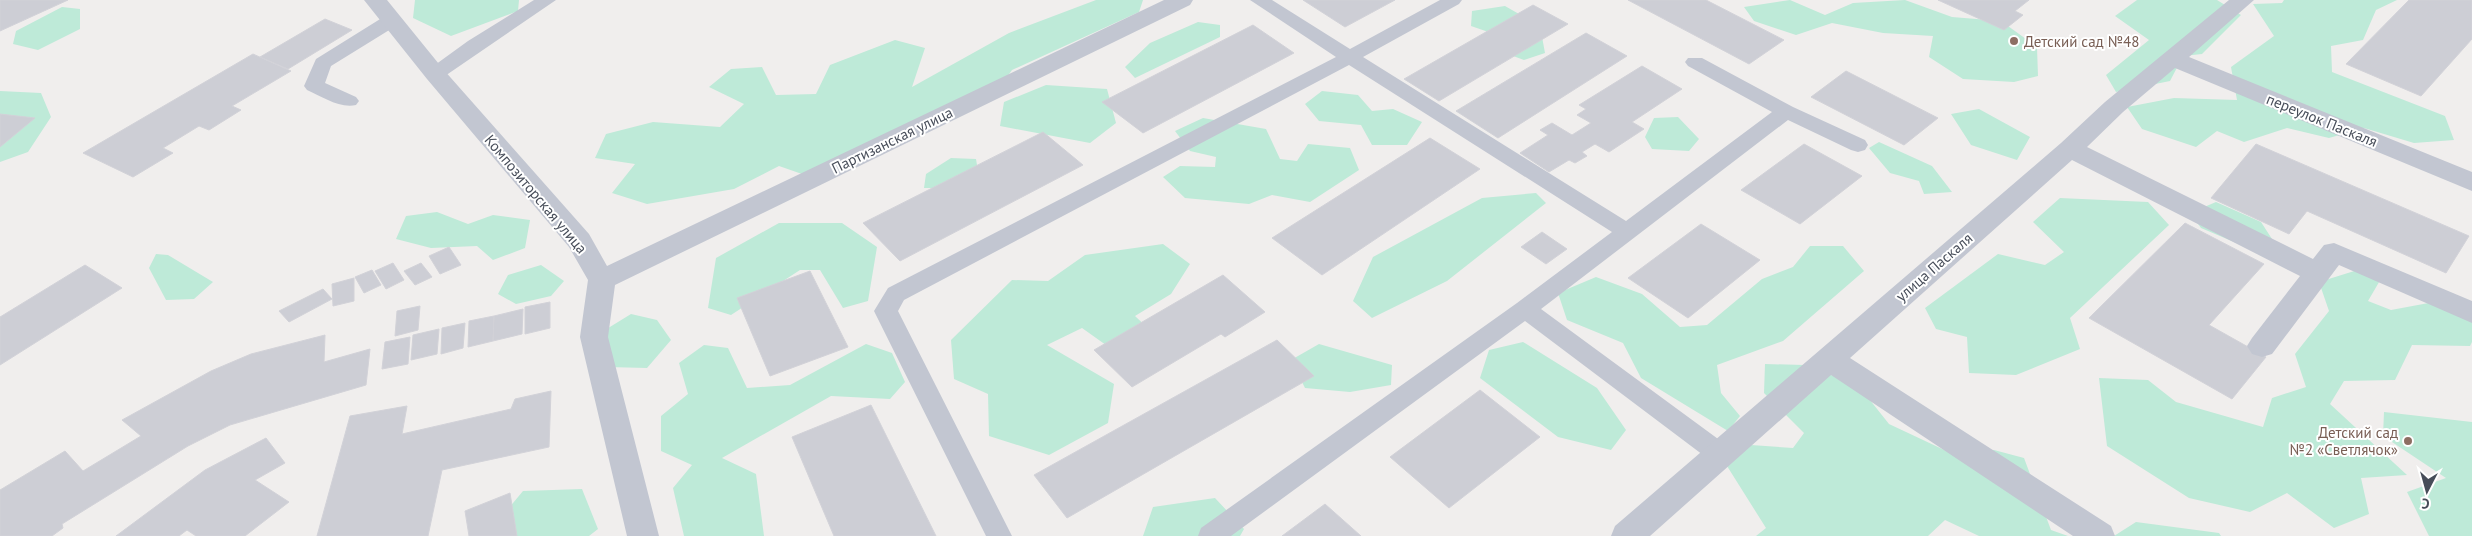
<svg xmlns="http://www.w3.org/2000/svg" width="2472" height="536" font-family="'PT Sans',sans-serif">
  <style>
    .green { fill: #beead8 }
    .building { fill: #cdced5; stroke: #d2d2d8 }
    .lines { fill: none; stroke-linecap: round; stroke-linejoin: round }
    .lane { fill: #c2c6d1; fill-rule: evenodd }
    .street { fill: #c2c6d1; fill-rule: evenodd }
    .education-dot { fill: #8d6e63; stroke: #fff; stroke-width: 2 }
    .labels { text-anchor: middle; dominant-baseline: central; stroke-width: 4; stroke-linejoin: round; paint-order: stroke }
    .education-label { font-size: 15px; fill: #785e54; stroke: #fff; text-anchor: start }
    .street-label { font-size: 15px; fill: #474d59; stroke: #fff }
  </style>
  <rect width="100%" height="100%" fill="#f0eeed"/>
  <path class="green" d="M415,0H519L518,11L451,36L413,18Z
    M1096,0H1143L1139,12L1012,70L994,95L822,181L779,166L734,189L647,204L612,193L635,164L595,158L606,134L653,122L720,127L744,104L709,87L731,69L762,67L776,95L816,94L830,65L895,40L925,48L912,87L1009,33Z
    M1790,0L1825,15L1853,3L1905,0L1952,17L2001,21L2037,47L2038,76L2014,82L1963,79L1929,57L1933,36L1883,33L1832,23L1796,35L1754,21L1744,7Z
    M2137,0H2217L2241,15L2202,54L2183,56L2170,81L2116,92L2106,75L2149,40L2115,16Z
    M2284,0H2397L2376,10L2363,40L2331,46L2332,72L2445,116L2454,140L2414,143L2364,128L2329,138L2287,128L2244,142L2217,131L2196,147L2142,129L2127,107L2174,98L2237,100L2231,67L2274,36L2253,4L2282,3Z
    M1505,6L1540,26L1545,53L1524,60L1505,53L1500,36L1471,26L1472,11Z
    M62,7L80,9V29L38,50L13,44L16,31Z
    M1198,22L1220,25V37L1135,78L1125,67L1150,43Z
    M1046,85L1107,89L1116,123L1090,143L1000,126L1004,102Z
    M0,91L41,93L51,117L28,152L0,162Z
    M1322,91L1358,95L1372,111L1393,109L1422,122L1407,145H1372L1361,125L1319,121L1305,104Z
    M1979,109L2030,137L2017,160L1971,145L1951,114Z
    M1678,117L1699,139L1689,151L1652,149L1645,137L1654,118Z
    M1203,118L1266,129L1280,159L1297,161L1308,144L1350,148L1359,170L1310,202L1272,195L1249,204L1185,198L1163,177L1180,166L1215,167L1216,157L1190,151L1175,131Z
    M1879,142L1932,166L1952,192L1924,194L1919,181L1890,173L1869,148Z
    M951,158L976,159L979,177L956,188H924L926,174Z
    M1536,193L1546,203L1447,281L1372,318L1353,301L1373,257L1482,198Z
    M2060,198L2148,202L2169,225L2070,318L2080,349L2016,375L1969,373L1967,337L1936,329L1925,308L1998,254L2045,265L2064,252L2033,222Z
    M2216,202L2261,222L2272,239L2253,250L2201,228L2190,213Z
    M437,212L468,224L493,215L530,220L525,248L493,260L477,246L431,248L396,239L406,216Z
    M779,223H842L877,247L868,301L843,308L820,270H800L731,315L708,308L716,258Z
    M1163,244L1190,264L1171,294L1135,316L1152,332L1120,355L1082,328L1047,345L1114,384L1108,423L1049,455L989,436L988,394L954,379L951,340L1012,280L1048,281L1085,255Z
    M1810,246H1843L1864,271L1783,341L1717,365L1721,393L1740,416L1728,431L1641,378L1623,343L1567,320L1558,293L1596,277L1642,294L1680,327L1707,325L1762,279L1793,267Z
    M156,254L168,255L213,282L194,299L166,300L149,268Z
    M541,265L564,281L551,296L516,304L498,294L508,275Z
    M2364,268L2382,277L2368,301L2391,310L2434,302L2472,322V342L2470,346L2412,345L2395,380L2344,381L2330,404L2407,475L2361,478L2369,514L2334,528L2287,493L2250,512L2189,498L2107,446L2099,378L2148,380L2176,402L2263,427L2272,398L2306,387L2295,354L2329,311L2319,282Z
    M631,314L657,320L671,340L647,368L607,367L605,330Z
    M1523,342L1597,388L1626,430L1611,450L1558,437L1480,378L1489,350Z
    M866,344L892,353L905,382L890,399L831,396L722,458L756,474L764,536H684L673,488L692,465L661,451V416L688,394L679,363L704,345L728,348L747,388L790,385Z
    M1319,344L1392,365L1391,385L1350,392L1305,388L1291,360Z
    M1765,364L1804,365L1858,385L1889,424L1955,455L1994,450L2024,458L2051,530L2068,536H1979L1945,520L1928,536H1756L1766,528L1727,466L1751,445L1793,448L1804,433L1764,393Z
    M2384,412L2472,422V536H2429L2407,492L2446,478L2383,436Z
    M582,489L598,529L589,536H499L497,522L523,491Z
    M1215,498L1244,529L1240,536H1143L1153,507Z
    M2136,522L2219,533L2221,536H2114Z"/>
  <path class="building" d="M0,0H68L0,31Z
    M1303,0H1395L1345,27Z
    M1628,0H1706L1784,40L1749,64Z
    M1938,0H2029L2015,11L2023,15L2004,30Z
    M2409,0H2472V39L2421,96L2346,64Z
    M1533,5L1568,24L1439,101L1404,79Z
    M325,19L352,30L288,69L260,57Z
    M1253,25L1294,53L1143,133L1102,102Z
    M1586,33L1627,56L1498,138L1456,111Z
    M253,54L291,71L232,106L241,110L209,130L199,126L163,148L173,153L133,177L83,153Z
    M1642,66L1682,89L1632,122L1644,129L1609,152L1595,144L1582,152L1587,156L1575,163L1569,160L1549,172L1520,153L1548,135L1540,130L1552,123L1572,135L1591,123L1577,115L1586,109L1579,105Z
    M1846,71L1938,118L1904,145L1811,97Z
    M0,114L35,118L0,147Z
    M1043,132L1083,165L900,261L863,223Z
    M1430,138L1480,169L1322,275L1272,238Z
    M1804,144L1862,176L1800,224L1741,190Z
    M2256,144L2469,236L2446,273L2307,211L2289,234L2211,198Z
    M2185,223L2264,264L2209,325L2266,357L2232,399L2089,318Z
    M1701,224L1760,260L1688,318L1628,278Z
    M1542,232L1567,249L1546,264L1521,247Z
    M449,247L461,265L440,274L429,256Z
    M393,263L404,280L386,289L375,271Z
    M421,263L432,277L415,285L404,271Z
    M85,265L122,288L0,365V317Z
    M372,270L381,285L364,293L355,277Z
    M810,271L848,347L770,376L737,298Z
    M1223,275L1265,312L1225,337L1221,334L1132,387L1094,350Z
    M354,278V301L333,306L332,284Z
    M323,289L332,299L289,322L279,311Z
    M550,302V328L525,334V307Z
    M420,306L418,330L395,336L397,311Z
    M523,309L522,334L493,341L494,316Z
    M494,316L493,341L468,347L469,321Z
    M465,323L463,348L441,354L442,328Z
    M439,329L437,354L411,360L413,335Z
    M325,335L324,362L370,349L366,385L230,425L188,446L62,524L63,528L52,536H0V490L65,451L83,471L141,436L122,420L211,371L251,354Z
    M410,337L408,364L382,369L385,342Z
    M1277,340L1314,376L1067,518L1034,475Z
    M1480,390L1540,437L1449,508L1390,457Z
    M551,391L549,447L442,470L428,536H317L350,416L407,406L402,434L511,409L515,399Z
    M871,405L936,536H834L792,437Z
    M266,438L285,463L255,480L289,502L245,536H196L187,530L179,536H116L205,470Z
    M510,493L517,536H469L465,511Z
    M1325,504L1361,536H1282Z"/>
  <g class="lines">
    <path class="lane" d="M534,0H556L442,78H428L425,74L428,70L468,41Z
      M1250,0H1272L1350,49L1440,0H1462L1459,4L1363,57L1626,221L1772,112L1688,66L1685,62L1688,58H1702L1793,107L1865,140L1868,145L1865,150L1858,152L1851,150L1788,120L1541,309L1729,447L1733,454L1729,461L1720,464L1711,461L1525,321L1231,536H1198L1201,528L1517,303L1612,232L1349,65L904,300L898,311L1012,536H986L874,311L888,288L1336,57Z
      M392,14L399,16L401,20L399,24L331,66L325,83L356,97L359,101L356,105C340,109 321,96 307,90L304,86L316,59L385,16Z"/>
    <path class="street" d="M364,0H387L443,69L589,234L607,266L1164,0H1193L1190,5L615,285L608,337L659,536H627L580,337L588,280L569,247L427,79Z
      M2229,0H2254L2189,57L2472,172V191L2175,68L2123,112L2087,147L2313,259L2324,245L2334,243L2472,301V323L2339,265L2272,354L2262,357L2252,354L2247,346L2252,338L2300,276L2072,160L1850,358L2111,526L2115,536H2073L1831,375L1650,536H1611L1615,526L2061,143L2105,102Z"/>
  </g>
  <g class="education-dot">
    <circle cx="2014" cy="41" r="5"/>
    <circle cx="2408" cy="441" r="5"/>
  </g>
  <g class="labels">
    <g class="education-label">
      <text x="2024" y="41">Детский сад №48</text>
      <text x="2398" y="432" text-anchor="end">Детский сад<tspan x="2398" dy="17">№2 «Светлячок»</tspan></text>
    </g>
    <g class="street-label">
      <text transform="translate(2322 120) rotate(22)">переулок Паскаля</text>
      <text transform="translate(892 140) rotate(-26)">Партизанская улица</text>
      <text transform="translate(536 194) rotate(50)">Композиторская улица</text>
      <text transform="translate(1934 267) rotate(-41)">улица Паскаля</text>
    </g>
  </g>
  <g transform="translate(2427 491) rotate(186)" stroke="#ffffff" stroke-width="4" paint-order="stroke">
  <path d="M0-4L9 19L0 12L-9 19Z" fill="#474d59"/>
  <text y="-8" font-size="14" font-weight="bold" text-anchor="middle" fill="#474d59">С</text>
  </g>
</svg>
